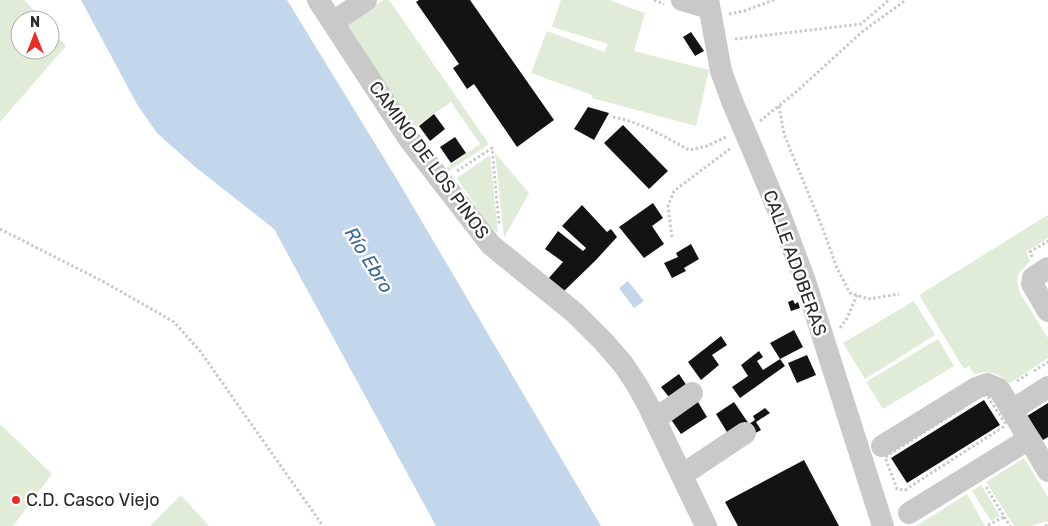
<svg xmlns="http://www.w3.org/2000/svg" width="1048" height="526" font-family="Rubik,sans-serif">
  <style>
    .green { fill: #e0ebd8 }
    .water { fill: #c3d7ec }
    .building { fill: #131313 }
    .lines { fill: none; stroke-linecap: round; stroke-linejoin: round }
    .path { stroke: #c9c9c9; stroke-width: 3; stroke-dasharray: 2.5 2.5; stroke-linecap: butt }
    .minor { stroke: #c9c9c9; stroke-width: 22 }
    .poi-dot { fill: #ed2c24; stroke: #fff; stroke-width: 2 }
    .labels { text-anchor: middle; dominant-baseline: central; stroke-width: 5; stroke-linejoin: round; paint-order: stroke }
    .street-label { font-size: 18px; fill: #2c2c2c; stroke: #fff }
    .poi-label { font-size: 18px; fill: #2c2c2c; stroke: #fff; text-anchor: start }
    .water-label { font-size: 19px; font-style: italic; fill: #376491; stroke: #fff }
  </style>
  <rect width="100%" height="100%" fill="#fff"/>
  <path class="green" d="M0,0H24L43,20H20V50H50V28L66,46L0,122Z
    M383,0H389L489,144L449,171L446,168L480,144L451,102L415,127L346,26Z
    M561,0H609L645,13L634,51L709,70L696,126L592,98V95L531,73L547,31L604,52L608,44L552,27Z
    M495,153L529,193L504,238Z
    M490,155L498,233L489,226L457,178Z
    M1048,215V238L1026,252L1030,261L1019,273L1017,281L1020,293L1048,338V358L1010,383C998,373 989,370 974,374L969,366L964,369L919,295Z
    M914,301L935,335L865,379L843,343Z
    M938,339L954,366L883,409L866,382Z
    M0,424L52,474L13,526H0Z
    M1024,458L1048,497V521L1031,526H1014L986,482Z
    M981,485L1000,516L991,521L972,491Z
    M967,494L985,526H916Z
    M181,495L209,526H150Z"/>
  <path class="water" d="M81,0H287L401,186L601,526H436L274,229L194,166L157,133L138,106Z
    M628,281L644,301L634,308L619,288Z"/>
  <path class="building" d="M419,0H470L554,120L517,147L474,84L467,89L453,68L459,64L416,2Z
    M691,32L704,51L695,56L683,37Z
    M588,107L609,113L594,140L574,129Z
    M434,114L445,129L430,141L419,126Z
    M623,125L668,171L649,189L604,143Z
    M455,137L466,153L451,163L440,147Z
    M653,203L663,218L652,226L664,244L644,258L619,227Z
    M582,205L607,232L611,229L617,237L596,260L563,292L548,279L563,262L545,249L558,231L583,251L586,248L562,226Z
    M691,244L699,259L684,268L686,271L672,278L664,263L678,257L676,253Z
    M793,300L795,304L798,302L800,308L791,311L788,302Z
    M794,330L803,347L780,359L770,343Z
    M721,336L727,345L712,355L719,365L701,380L688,362Z
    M759,351L763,357L757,361L763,370L780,359L785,366L740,398L732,387L748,376L741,365Z
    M807,355L816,375L797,383L788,363Z
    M679,374L689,389L673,402L661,387Z
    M695,397L707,417L681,434L668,415Z
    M984,400L1000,425L907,483L891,458Z
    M734,402L749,424L755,420L753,416L765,408L770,413L756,422L761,430L750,436L730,437L716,414Z
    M1048,403V437L1043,440L1027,416Z
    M804,460L839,526H738L725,502Z"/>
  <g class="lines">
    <path class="path" d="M654,0L664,4
      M729,14L744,11L774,0
      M735,39L861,24L889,0
      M779,106L784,134L823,229L836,266L850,293L868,299L899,294
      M613,117C641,122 665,137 689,150L707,146L728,136
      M760,121L796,92L863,31L906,0
      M457,171L492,148L499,224
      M0,229L106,283L174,322L200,351L323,526
      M672,237L668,206L674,191L731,148
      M1032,257L1030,252L1048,241
      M840,328L847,318L857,295
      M1034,371L1048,362
      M1017,381L1028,374
      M983,395L988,397L1005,423L1003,427L905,490L897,489L885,457Z
      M986,487L1010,526
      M988,525L1004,517
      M1045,526L1048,525"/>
    <path class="minor" d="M318,0L409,139L491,245L575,313L603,341L623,364L637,385L648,405L706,526
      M682,0L709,8
      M708,0L721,71L732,101L779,212L805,281L883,526
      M333,22L366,0
      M1048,268L1033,278L1032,284L1048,311
      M1012,410L1048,387
      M661,415L692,393
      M882,446L976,388L987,384L999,389L1048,471
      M682,475L745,433
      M909,513L1029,439"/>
  </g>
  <circle class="poi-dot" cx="16" cy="500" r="5"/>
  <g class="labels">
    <g class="street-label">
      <text transform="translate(429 160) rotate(54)">CAMINO DE LOS PINOS</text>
      <text transform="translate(795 263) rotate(70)">CALLE ADOBERAS</text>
    </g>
    <g class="poi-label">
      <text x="26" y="500">C.D. Casco Viejo</text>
    </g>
    <g class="water-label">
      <text transform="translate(369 260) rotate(58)">Río Ebro</text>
    </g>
  </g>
  <g transform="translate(35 35)"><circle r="24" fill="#ffffff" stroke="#ababab"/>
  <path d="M0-4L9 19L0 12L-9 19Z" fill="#ed2c24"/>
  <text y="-8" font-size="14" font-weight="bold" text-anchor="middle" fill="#2c2c2c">N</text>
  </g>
</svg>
